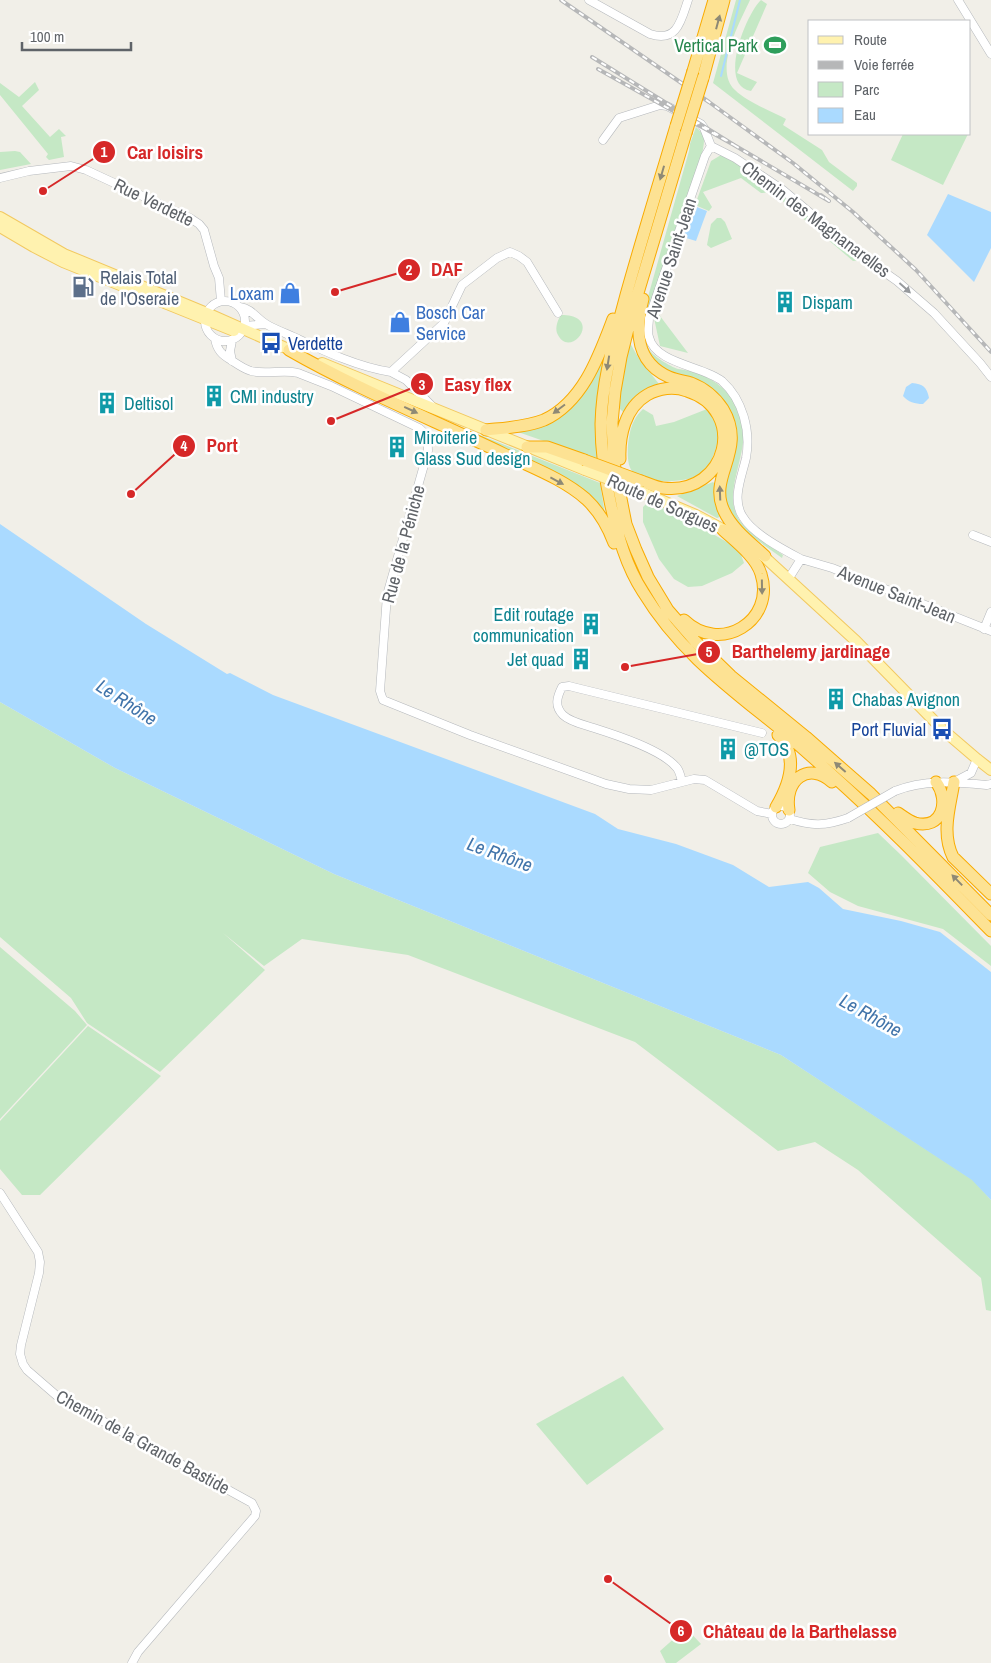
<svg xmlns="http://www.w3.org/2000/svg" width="991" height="1663" font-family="'Archivo Narrow',sans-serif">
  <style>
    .green { fill: #c5e8c5 }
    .water { fill: #aadaff }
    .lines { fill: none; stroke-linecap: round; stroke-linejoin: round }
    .stream { stroke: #aadaff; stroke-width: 2 }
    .minor-casing { stroke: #b5b8bc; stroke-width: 9 }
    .major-casing { stroke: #f2c960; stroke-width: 12 }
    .highway-casing { stroke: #f9ab00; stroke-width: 13 }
    .minor { stroke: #fff; stroke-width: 8 }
    .major { stroke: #fff2af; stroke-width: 10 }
    .highway { stroke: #fde293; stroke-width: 11 }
    .rail-casing { stroke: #b6b7b8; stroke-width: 4 }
    .rail { stroke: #fff; stroke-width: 2; stroke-dasharray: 5.5; stroke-linecap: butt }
    .minor-bridge-casing { stroke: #b5b8bc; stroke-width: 9; stroke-linecap: butt }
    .major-bridge-casing { stroke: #f2c960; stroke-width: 12; stroke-linecap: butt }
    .highway-bridge-casing { stroke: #f9ab00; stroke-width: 13; stroke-linecap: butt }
    .minor-bridge { stroke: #fff; stroke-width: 8 }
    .major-bridge { stroke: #fff2af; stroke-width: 10 }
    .highway-bridge { stroke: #fde293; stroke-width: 11 }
    .oneway { fill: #8e8975 }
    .oneway2 { fill: #979a9d }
    .labels { text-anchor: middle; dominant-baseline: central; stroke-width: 5; stroke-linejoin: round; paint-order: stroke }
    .leisure-label { font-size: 18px; fill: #27864d; stroke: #fff; text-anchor: end }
    .street-label { font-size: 18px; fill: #5f6368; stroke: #fff }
    .service-label { font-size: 18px; fill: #4e5e75; stroke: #fff; text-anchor: start }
    .shop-label { font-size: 18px; fill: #366cbe; stroke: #fff; text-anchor: end }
    .culture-label { font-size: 18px; fill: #0d838f; stroke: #fff; text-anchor: start }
    .transit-label { font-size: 18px; fill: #164399; stroke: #fff; text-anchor: start }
    .water-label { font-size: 19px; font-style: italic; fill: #4174aa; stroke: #fff }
    .leader { fill: none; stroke: #d62828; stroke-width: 2 }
    .callout-dot { fill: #d62828; stroke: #fff; stroke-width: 2 }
    .mark-label { font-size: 15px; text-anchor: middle; font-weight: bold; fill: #fff }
    .callout-label { font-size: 19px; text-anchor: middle; font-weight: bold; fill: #d62828; stroke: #fff; stroke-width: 5; stroke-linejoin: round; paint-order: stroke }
  </style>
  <rect width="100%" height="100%" fill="#f1efe8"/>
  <path class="green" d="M736,0H750C740,22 713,70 735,90C746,101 772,112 786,119L783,125L822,150L829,162L857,183V186L853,191L713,83Z
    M761,0L767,4L737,73L757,82L751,91C717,86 746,14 761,0Z
    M35,82L39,90L22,106L50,137L59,129L66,136L61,137L64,157L49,160L46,157L48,154L0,95V83L19,97Z
    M696,127L704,135C705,152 697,169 692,186C681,218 669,250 658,282C653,297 645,314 645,329C645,335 645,342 648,348C651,355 671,367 678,369C683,370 688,370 693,372C712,377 730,391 739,409C756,444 722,485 737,516C744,531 770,545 783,555L782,558L743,530L732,519L722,496L736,439L674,375L654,363L643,343L644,311L689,151L690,144Z
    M903,134L917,135L918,134H968L943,185L891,160Z
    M15,151L20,152L31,164L0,170V152Z
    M721,155C774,182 817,222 863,260L853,261L772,192L761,193L741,178L703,192L712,207L709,211L695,205L711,161Z
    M717,218H721L725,222L732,239L711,248L707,245L711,224Z
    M657,312L688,353L660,346L654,318Z
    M561,315C606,315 569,362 557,333C555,328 558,319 561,315Z
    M630,343L638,357L659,384L637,396L623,412L619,408C619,386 623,363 630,343Z
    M601,357L604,358C596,395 595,422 598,460L518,432L548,421Z
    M643,409L653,415L656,426L674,422L707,409C718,422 721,435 715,451C712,458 711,465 705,471C691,484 647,485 633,472C624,464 628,431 634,421C636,416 640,412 643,409Z
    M437,418L600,483L605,514L597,503Z
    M713,482L715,484L714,499L720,517L717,518L677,496Z
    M650,500L666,507L739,549L744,563L732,573L702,586L688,587L674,579L659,559L643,522V507Z
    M0,702L115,768L334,874L781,1055L973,1180L991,1200V1311L986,1310L981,1278L858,1170L815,1142L778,1151L635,1042L408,955L302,939L264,966L223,933L265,970L160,1072L87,1023L71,998L0,937Z
    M878,833L901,855L991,946V966L943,929L858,906L830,892L808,873L820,847Z
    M0,947L75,1011L87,1025L0,1119Z
    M88,1026L161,1076L40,1195H22L0,1169V1121Z
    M623,1376L664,1429L587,1485L536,1424Z
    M686,1628L701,1644L676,1663H666L660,1651Z"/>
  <path class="water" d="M948,194L991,212V248L974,282L927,235Z
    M694,206L707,211L696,241L683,237Z
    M912,383C923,384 927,387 929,398L923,404C915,404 908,402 903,396L906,387Z
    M0,524L146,624L227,674L230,673L273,695L595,814L618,829L676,844L733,865L769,887L808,882L819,888L843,909L901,921L940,932L991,972V1200L972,1180L781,1055L334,874L115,768L0,702Z"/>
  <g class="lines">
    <path class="stream" d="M721,76L740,0"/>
    <g class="minor-casing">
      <path id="minor" d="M589,0L650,34C677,43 681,21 688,0
        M958,0L991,54
        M603,140L619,118L660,105L667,106L701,124L704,128L711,146L735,158L783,190L860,255L897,281L934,313L980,363L991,377
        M711,146L705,156L649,318C649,324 647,332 649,337C655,364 704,366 722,381C743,400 751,431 746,458C742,476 731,500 743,517C753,534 784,550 801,559
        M0,178L29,171L71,166L86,170L190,218L199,224L204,230L214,266L219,278L221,301
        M205 321a20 20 0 1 1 40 0a20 20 0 1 1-40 0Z
        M240,307C252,309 256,318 266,324C274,329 285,333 294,337C324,351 358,367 391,372L444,323L462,285L497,258L510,252L519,256L527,262L558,313
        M245,326L265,324
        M215,339C217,350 222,355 231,360C237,364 244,369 251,371C267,375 283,369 298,373L331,386L419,428C427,434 428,440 428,451L387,595L380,691L383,700L470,735L606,784L629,789L651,790L694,779L705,780L757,811L772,814
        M232,361L230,351L232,341
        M391,372L406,380L433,407
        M973,535L991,542
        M789,578L801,559L832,568L991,631
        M984,629L991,612
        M682,782C681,778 680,772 677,768C663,750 616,735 594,728C585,725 570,722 563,715C554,706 557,697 562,687L569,686L581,689L762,733
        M954,782L971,773L977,759
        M895,791C924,779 955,782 987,785L991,784
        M772 815a9 9 0 1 1 18 0a9 9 0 1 1-18 0Z
        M790,819C812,826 825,826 848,818
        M0,1193L38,1252L40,1262L39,1273L21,1345L20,1354L23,1364L27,1370L57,1396L252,1503L256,1511L255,1516L138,1652L132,1663"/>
    </g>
    <g class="major-casing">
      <path id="major" d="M0,217L64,254L207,313L295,352
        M0,227L34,247L63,262L234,331
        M322,363L585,470
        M642,492L696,515L730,533
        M759,552L856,641L942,729L977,759L991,770"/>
    </g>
    <g class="highway-casing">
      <path id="highway" d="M693,71L714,0
        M703,78L724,0
        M676,126C659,183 642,238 626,295C615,337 602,379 601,424C601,451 605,479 611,506C618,536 626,566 643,592C680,653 730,688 784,732C800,746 816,760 831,774C887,824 939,878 991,931
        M686,133L632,313L621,357L615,391L612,423L614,463L626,524L636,550L648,577L668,610L695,641L731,676L806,737L871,794L991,915
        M643,299C635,330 635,362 669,377C676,380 684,381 691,383C704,388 715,397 723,409C748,451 707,476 724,511C732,529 751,543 765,556
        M289,350C357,389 431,419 502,453C530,467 562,478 586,499C599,511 608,527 614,543
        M486,430C505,428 526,427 544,420C583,402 599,356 613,319
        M527,447H547L584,460
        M620,459C619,436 625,408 647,395C659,388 674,386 687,391C748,410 728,496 663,488C655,487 648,483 641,481
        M684,620C720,655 776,621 761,574C756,557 736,542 723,530
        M954,782C950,807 941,833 953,857L991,894
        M776,807C789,785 800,756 778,735
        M789,810C784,780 808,761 832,782
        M898,813C904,817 909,821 915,823C942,830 950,801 936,782"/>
    </g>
    <use href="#minor" class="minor"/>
    <use href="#major" class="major"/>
    <use href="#highway" class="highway"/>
    <g class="rail-casing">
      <path id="rail" d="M561,0L709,102L793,163L853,212L916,270L991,352
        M592,57L734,145L598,69
        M734,145L829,201L821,195"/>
    </g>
    <use href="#rail" class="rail"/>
    <g class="minor-bridge-casing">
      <path id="minor-bridge" d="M848,818L895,791"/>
    </g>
    <g class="major-bridge-casing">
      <path id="major-bridge" d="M585,470L642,492"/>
    </g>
    <g class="highway-bridge-casing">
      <path id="highway-bridge" d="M676,126L693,71
        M686,133L703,78
        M584,460L641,481"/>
    </g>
    <use href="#minor-bridge" class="minor-bridge"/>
    <use href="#major-bridge" class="major-bridge"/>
    <use href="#highway-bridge" class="highway-bridge"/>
  </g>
  <defs><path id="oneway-solid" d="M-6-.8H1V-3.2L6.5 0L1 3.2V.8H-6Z" transform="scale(1.25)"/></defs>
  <g class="oneway">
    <use href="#oneway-solid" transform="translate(718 22) rotate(-75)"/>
    <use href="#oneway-solid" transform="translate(662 173) rotate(106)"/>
    <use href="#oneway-solid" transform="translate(608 363) rotate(99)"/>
    <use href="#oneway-solid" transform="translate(559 409) rotate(143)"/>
    <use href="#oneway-solid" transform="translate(411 410) rotate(25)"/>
    <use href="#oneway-solid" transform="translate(557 481) rotate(28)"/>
    <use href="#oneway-solid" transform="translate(720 493) rotate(-92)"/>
    <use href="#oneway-solid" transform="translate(762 587) rotate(89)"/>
    <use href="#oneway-solid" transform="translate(840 767) rotate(-139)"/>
    <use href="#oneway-solid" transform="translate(957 880) rotate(-134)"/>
  </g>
  <use class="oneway2" href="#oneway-solid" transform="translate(905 288) rotate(42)"/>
  <defs>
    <g id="stadium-bare" transform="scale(1.725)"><path d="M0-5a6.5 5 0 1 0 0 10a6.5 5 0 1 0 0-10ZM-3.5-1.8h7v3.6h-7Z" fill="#2e9e5b" stroke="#fff" stroke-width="2.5" paint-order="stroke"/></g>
    <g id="fuel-bare" transform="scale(1.725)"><path d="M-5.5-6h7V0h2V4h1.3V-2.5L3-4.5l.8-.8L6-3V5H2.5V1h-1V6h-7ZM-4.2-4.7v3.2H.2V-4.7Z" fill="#5c6f8a" stroke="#fff" stroke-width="2.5" paint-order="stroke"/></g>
    <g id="shop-bare" transform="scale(1.725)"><path d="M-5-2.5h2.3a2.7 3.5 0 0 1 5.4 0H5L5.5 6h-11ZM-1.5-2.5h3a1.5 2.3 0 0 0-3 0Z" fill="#3f7fe0" stroke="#fff" stroke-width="2.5" paint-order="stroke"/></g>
    <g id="building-bare" transform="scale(1.725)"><path d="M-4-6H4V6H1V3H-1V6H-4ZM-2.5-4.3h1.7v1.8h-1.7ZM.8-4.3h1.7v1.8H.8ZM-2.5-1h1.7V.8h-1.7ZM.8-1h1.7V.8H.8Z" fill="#0f9aa8" stroke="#fff" stroke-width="2.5" paint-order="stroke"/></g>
    <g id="bus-bare" transform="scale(1.725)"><path d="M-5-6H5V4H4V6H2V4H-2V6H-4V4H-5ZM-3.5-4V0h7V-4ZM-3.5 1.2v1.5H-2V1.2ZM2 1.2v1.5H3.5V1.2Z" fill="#1a4fb4" stroke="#fff" stroke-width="2.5" paint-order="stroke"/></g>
  </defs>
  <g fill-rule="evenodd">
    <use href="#stadium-bare" x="775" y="45"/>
    <use href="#fuel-bare" x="83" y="287"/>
    <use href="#shop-bare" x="290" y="293"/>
    <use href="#building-bare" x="785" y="302"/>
    <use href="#shop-bare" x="400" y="322"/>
    <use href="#bus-bare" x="271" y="343"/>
    <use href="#building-bare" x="214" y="396"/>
    <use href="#building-bare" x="107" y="403"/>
    <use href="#building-bare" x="397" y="447"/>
    <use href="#building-bare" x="591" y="624"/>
    <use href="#building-bare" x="581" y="659"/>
    <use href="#building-bare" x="836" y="699"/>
    <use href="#bus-bare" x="942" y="729"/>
    <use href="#building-bare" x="728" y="749"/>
  </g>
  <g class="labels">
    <g class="leisure-label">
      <text x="758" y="45">Vertical Park</text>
    </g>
    <g class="street-label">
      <text transform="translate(154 202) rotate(26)">Rue Verdette</text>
      <text transform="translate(816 219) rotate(37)">Chemin des Magnanarelles</text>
      <text transform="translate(671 258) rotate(-72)">Avenue Saint-Jean</text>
      <text transform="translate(663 503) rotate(24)">Route de Sorgues</text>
      <text transform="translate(403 544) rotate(-75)">Rue de la Péniche</text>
      <text transform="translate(897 594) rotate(22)">Avenue Saint-Jean</text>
      <text transform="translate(143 1442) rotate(29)">Chemin de la Grande Bastide</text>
    </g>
    <g class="service-label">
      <text x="100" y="277">Relais Total<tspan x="100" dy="21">de l'Oseraie</tspan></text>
    </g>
    <g class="shop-label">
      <text x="274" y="293">Loxam</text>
      <text x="416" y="312" text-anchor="start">Bosch Car<tspan x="416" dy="21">Service</tspan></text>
    </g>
    <g class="culture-label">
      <text x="802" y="302">Dispam</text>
      <text x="230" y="396">CMI industry</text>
      <text x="124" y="403">Deltisol</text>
      <text x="414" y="437">Miroiterie<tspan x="414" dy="21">Glass Sud design</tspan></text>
      <text x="574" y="614" text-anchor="end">Edit routage<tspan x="574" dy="21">communication</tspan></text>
      <text x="564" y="659" text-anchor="end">Jet quad</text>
      <text x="852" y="699">Chabas Avignon</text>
      <text x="744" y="749">@TOS</text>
    </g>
    <g class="transit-label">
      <text x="288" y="343">Verdette</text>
      <text x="926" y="729" text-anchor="end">Port Fluvial</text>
    </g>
    <g class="water-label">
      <text transform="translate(127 702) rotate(33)">Le Rhône</text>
      <text transform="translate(500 854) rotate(20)">Le Rhône</text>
      <text transform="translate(871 1015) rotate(29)">Le Rhône</text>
    </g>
  </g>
  <path class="leader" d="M43 191L104 152M335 292L409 270M331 421L422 384M131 494L184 446M625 667L709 652M608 1579L681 1631"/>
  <g class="callout-dot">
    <circle cx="43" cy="191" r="5"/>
    <circle cx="335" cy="292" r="5"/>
    <circle cx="331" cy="421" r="5"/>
    <circle cx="131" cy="494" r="5"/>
    <circle cx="625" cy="667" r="5"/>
    <circle cx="608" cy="1579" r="5"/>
    <circle cx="104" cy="152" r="12"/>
    <circle cx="409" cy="270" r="12"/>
    <circle cx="422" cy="384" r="12"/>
    <circle cx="184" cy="446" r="12"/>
    <circle cx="709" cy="652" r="12"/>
    <circle cx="681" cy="1631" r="12"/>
  </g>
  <g class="mark-label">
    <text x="104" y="157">1</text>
    <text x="409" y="275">2</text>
    <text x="422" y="390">3</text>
    <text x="184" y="451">4</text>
    <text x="709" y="657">5</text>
    <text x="681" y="1636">6</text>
  </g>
  <g class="callout-label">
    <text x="165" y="159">Car loisirs</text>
    <text x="447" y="276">DAF</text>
    <text x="478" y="391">Easy flex</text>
    <text x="222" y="452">Port</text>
    <text x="811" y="658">Barthelemy jardinage</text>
    <text x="800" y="1638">Château de la Barthelasse</text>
  </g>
  <rect x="808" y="20" width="162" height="115" fill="#ffffff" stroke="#bfc1c3"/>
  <rect x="818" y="36" width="25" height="8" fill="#fff2af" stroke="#bfc1c3"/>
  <text x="854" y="45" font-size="15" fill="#5f6368">Route</text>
  <rect x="818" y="61" width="25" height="8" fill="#b6b7b8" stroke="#bfc1c3"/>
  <text x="854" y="70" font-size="15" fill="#5f6368">Voie ferrée</text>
  <rect x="818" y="82" width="25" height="15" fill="#c5e8c5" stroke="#bfc1c3"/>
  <text x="854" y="95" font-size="15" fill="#5f6368">Parc</text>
  <rect x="818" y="108" width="25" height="15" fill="#aadaff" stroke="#bfc1c3"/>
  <text x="854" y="120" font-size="15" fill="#5f6368">Eau</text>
  <path d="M22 42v8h109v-8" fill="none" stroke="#5f6368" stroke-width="2.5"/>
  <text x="30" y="42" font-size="15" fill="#5f6368" stroke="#ffffff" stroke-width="4" paint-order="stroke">100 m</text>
</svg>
